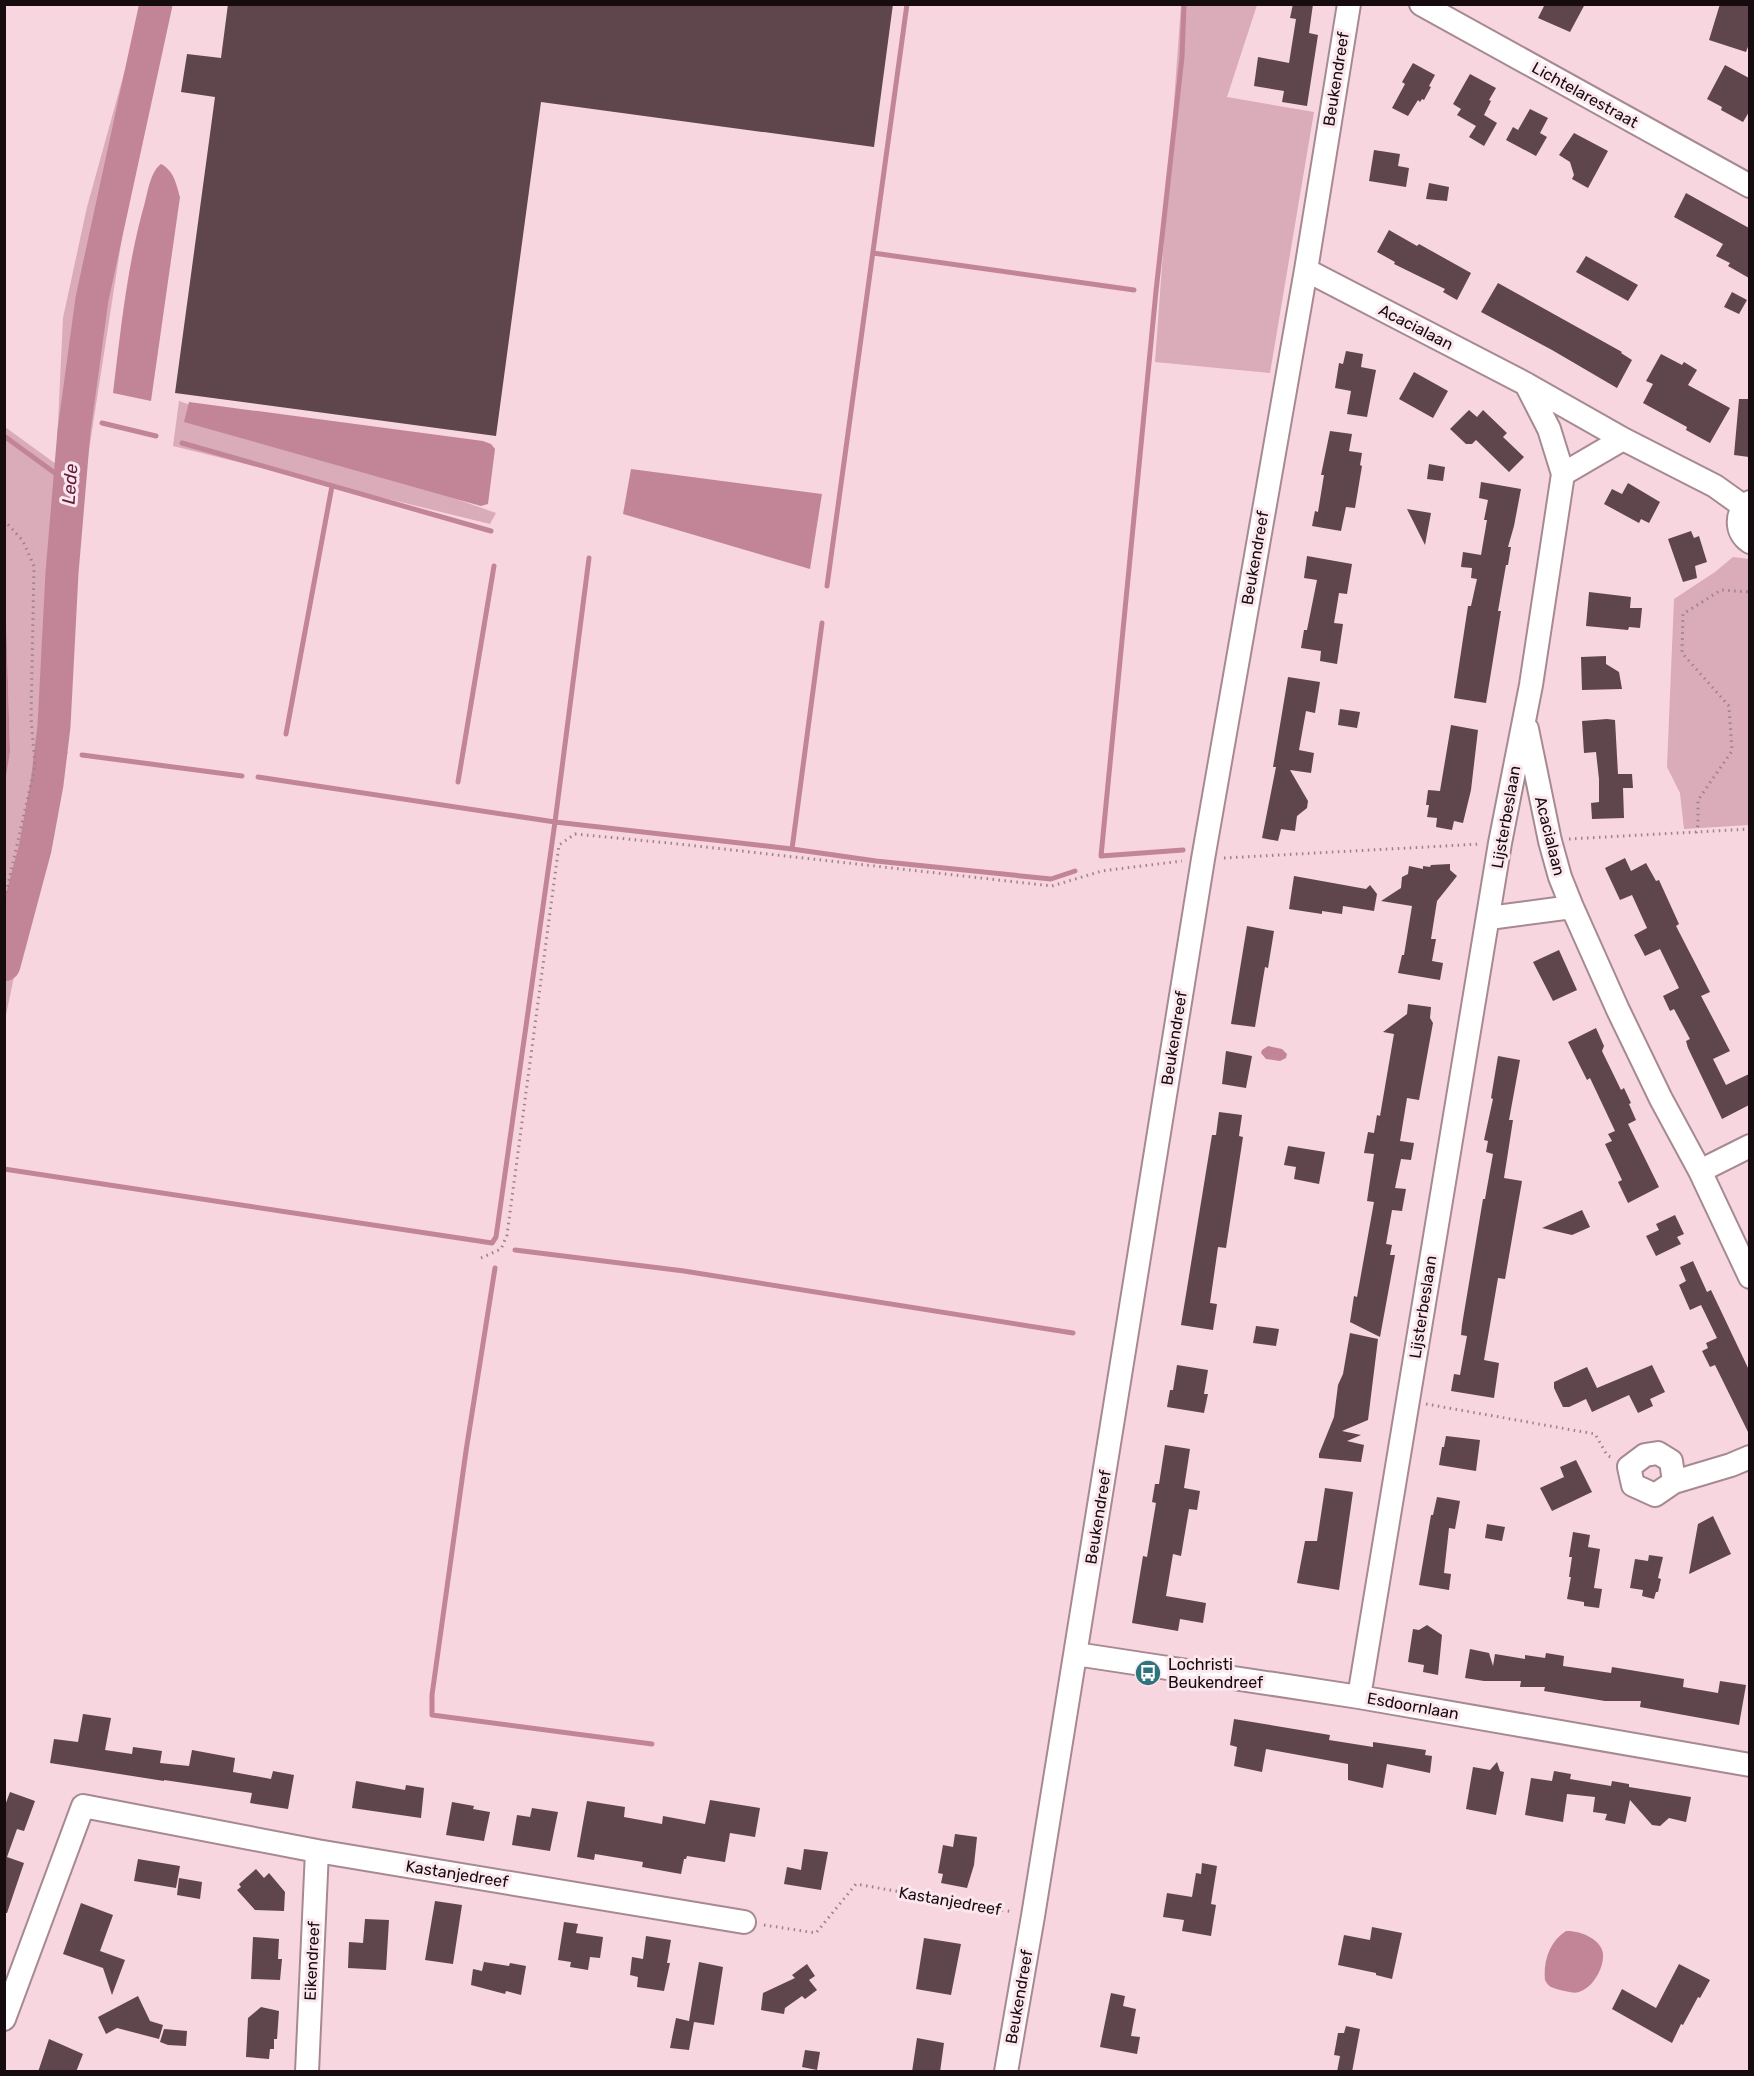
<svg xmlns="http://www.w3.org/2000/svg" width="1754" height="2076" font-family="Rubik,sans-serif">
  <style>
    .green { fill: #daabb9 }
    .water { fill: #c28598 }
    .lines { fill: none; stroke-linecap: round; stroke-linejoin: round }
    .stream { stroke: #c28598; stroke-width: 5 }
    .river { stroke: #c28598; stroke-width: 33 }
    .building { fill: #5f454c }
    .minor-casing { stroke: #a78992; stroke-width: 26 }
    .path { stroke: #9b838a; stroke-width: 3; stroke-dasharray: 1.5 4.5; stroke-linecap: butt }
    .minor { stroke: #fff; stroke-width: 22 }
    .labels { text-anchor: middle; dominant-baseline: central; stroke-width: 6; stroke-linejoin: round; paint-order: stroke }
    .street-label { font-size: 16px; fill: #160c0f; stroke: #fbe7ed }
    .poi-label { font-size: 16px; fill: #160c0f; stroke: #fbe7ed; text-anchor: start }
    .water-label { font-size: 18px; font-style: italic; fill: #641a38; stroke: #fbe7ed }
  </style>
  <rect width="100%" height="100%" fill="#f7d6df"/>
  <path class="green" d="M145,5H168L141,115L89,450L72,571L62,745L5,1020L4,782L10,752L5,578V427L56,464L63,318L87,207L123,77Z
    M1181,5H1257L1227,97L1314,112L1270,373L1155,362Z
    M179,401L496,513L490,524L173,446Z
    M1733,557L1749,559V825L1684,829L1680,793L1667,767L1674,599L1715,572Z"/>
  <path class="water" d="M161,164C174,171 176,183 180,197L151,401L113,393C121,328 127,265 145,202C148,190 151,171 161,164Z
    M189,402L483,441L491,444L495,449L488,504L481,506L184,422Z
    M631,469L822,494L810,569L623,514Z
    M5,578L10,752L5,782H4Z
    M1268,1046L1282,1049L1287,1054L1286,1058L1280,1061L1266,1059L1261,1053L1262,1050Z
    M1566,1931C1579,1930 1602,1939 1603,1954C1604,1968 1593,1988 1579,1992C1573,1994 1566,1991 1560,1990C1553,1988 1548,1987 1545,1980C1543,1961 1550,1941 1566,1931Z"/>
  <g class="lines">
    <path class="stream" d="M873,253L1134,290
      M102,423L156,436
      M4,436L70,484
      M182,443L491,531
      M827,586L907,4
      M286,734L332,486
      M51,750L65,753
      M82,755L242,776
      M258,777L555,822L792,849L876,861L1051,879L1075,871
      M458,782L494,566
      M792,849L822,623
      M1183,850L1101,856L1156,291L1182,57L1184,4
      M4,1169L492,1243L496,1237L555,822L589,558
      M515,1250L684,1271L1073,1333
      M495,1268L466,1451L432,1695V1715L652,1744"/>
    <path class="river" d="M4,965L35,849L47,784L54,726L62,573L74,431L92,299L156,4"/>
  </g>
  <path class="building" d="M228,4H893L874,147L541,102L496,436L175,393L215,97L181,92L187,54L221,58Z
    M1293,4H1313L1309,33L1318,35L1307,106L1282,102L1284,91L1254,86L1258,57L1289,63L1296,19L1290,18Z
    M1545,4H1585L1570,32L1538,18Z
    M1720,4H1749V44L1746,52L1709,40Z
    M1413,63L1435,75L1429,86L1431,87L1424,100L1422,99L1420,102L1418,100L1408,116L1392,108L1405,84L1402,82Z
    M1725,65L1749,78V112L1743,122L1721,110L1722,107L1707,99Z
    M1470,74L1496,88L1489,100L1491,101L1484,115L1497,123L1484,146L1469,137L1476,126L1457,115L1461,109L1453,104Z
    M1530,109L1548,118L1540,133L1547,137L1536,156L1506,140L1513,127L1518,130Z
    M1574,133L1608,151L1588,188L1572,179L1574,175L1570,162L1559,155Z
    M1374,150L1400,154L1398,166L1409,168L1406,187L1369,181Z
    M1429,183L1449,187L1447,201L1426,199Z
    M1686,193L1749,228V278L1728,266L1730,263L1716,256L1723,244L1674,217Z
    M1389,230L1417,246L1419,244L1471,273L1457,300L1443,292L1445,289L1394,264L1395,262L1377,252Z
    M1586,256L1638,285L1628,301L1576,272Z
    M1498,283L1622,352L1621,353L1632,360L1617,388L1552,350L1481,312Z
    M1732,292L1747,300L1739,314L1724,307Z
    M1346,351L1363,354L1361,367L1376,370L1367,417L1347,414L1351,391L1335,388L1339,363L1343,364Z
    M1661,354L1682,365L1684,362L1697,370L1688,385L1730,408L1710,443L1686,430L1687,427L1643,403L1653,384L1646,381Z
    M1414,372L1448,391L1433,418L1399,399Z
    M1739,399H1749V457L1734,455Z
    M1469,410L1477,417L1483,410L1507,433L1503,437L1524,457L1509,472L1476,440L1472,444H1466L1450,429Z
    M1330,431L1352,434L1349,451L1362,453L1360,465L1362,466L1355,508L1346,507L1341,531L1312,526L1315,511L1318,512L1324,475H1321Z
    M1429,464L1445,467L1443,481L1427,479Z
    M1481,482L1521,489L1514,526L1508,547H1511L1508,565H1506L1498,611H1501L1486,703L1454,698L1468,606H1471L1477,579L1471,578L1472,568L1461,567L1463,552L1481,555L1487,520H1484L1488,500L1479,498Z
    M1628,483L1660,502L1649,523L1641,519L1639,523L1604,504L1612,489L1622,494Z
    M1407,509L1431,513L1425,545Z
    M1691,531L1694,538L1699,536L1707,562L1695,566L1697,578L1683,582L1668,539Z
    M1307,556L1352,564L1347,594L1339,593L1334,623L1343,624L1337,664L1320,661L1321,651L1301,648L1304,630H1307L1317,580L1304,578Z
    M1589,592L1631,597L1630,608H1642L1640,628L1629,627L1628,630L1586,626Z
    M1606,656V664L1619,672L1622,689L1582,690L1581,657Z
    M1288,677L1320,682L1315,713L1306,711L1299,750L1314,753L1311,773L1290,770L1308,801L1307,808L1297,816L1295,831L1281,829L1278,841L1262,838L1276,767H1273Z
    M1340,709L1360,712L1357,728L1338,725Z
    M1607,719L1615,720L1618,774H1632L1633,788H1623L1624,818L1592,819L1591,803L1599,802V779L1596,752L1584,753L1582,721Z
    M1451,725L1478,730L1471,790L1463,823L1454,821L1452,830L1436,827L1437,818L1427,817L1429,805H1426L1428,790L1440,791Z
    M1625,858L1631,871L1646,863L1656,881L1659,880L1679,924L1676,926L1710,992L1701,996L1730,1051L1713,1059L1726,1085L1749,1074V1105L1722,1119L1688,1048L1686,1041L1690,1039L1674,1009L1670,1011L1663,996L1679,988L1660,949L1645,956L1634,935L1647,928L1632,895L1620,900L1605,868Z
    M1450,864V870L1457,876L1437,901L1431,939H1436L1432,961L1443,963L1440,980L1398,973L1402,955H1404L1412,906L1381,901L1401,888L1402,877L1408,874L1409,866L1423,869V866L1430,867L1431,865Z
    M1294,876L1366,889L1370,885L1377,894L1374,911L1343,906L1342,914L1322,911V914L1289,909Z
    M1247,926L1274,931L1268,968L1265,967L1255,1027L1231,1024Z
    M1559,950L1577,990L1553,1001L1533,962Z
    M1408,1004L1431,1007L1430,1018L1433,1023L1419,1100L1407,1098L1400,1141L1414,1143L1411,1160L1401,1159L1395,1188L1406,1189L1402,1211L1392,1210L1386,1244L1392,1245L1390,1255H1395L1380,1337L1350,1322L1354,1296L1357,1297L1374,1202L1367,1201L1374,1154L1364,1153L1368,1132L1374,1133L1377,1115L1380,1116L1394,1034L1383,1032L1407,1014Z
    M1596,1028L1604,1046L1602,1051L1621,1090L1624,1088L1631,1103L1629,1104L1636,1120L1628,1124L1659,1187L1628,1203L1618,1182L1622,1180L1605,1144L1612,1141L1608,1134L1615,1131L1590,1078L1587,1080L1568,1042Z
    M1226,1051L1252,1056L1246,1088L1222,1084Z
    M1498,1056L1520,1060L1509,1120H1513L1504,1178L1522,1181L1505,1279L1498,1278L1484,1360L1499,1363L1494,1398L1451,1391L1454,1374L1460,1375L1467,1336L1461,1335L1462,1325L1483,1199H1485L1493,1154L1486,1152L1488,1141L1484,1140L1493,1099L1491,1098Z
    M1219,1112L1242,1115L1239,1136L1243,1137L1226,1248L1218,1247L1210,1303L1217,1304L1213,1330L1181,1325L1212,1135H1216Z
    M1288,1146L1325,1152L1319,1184L1294,1179L1296,1167L1284,1165Z
    M1582,1210L1590,1227L1572,1235L1542,1228Z
    M1675,1215L1684,1234L1677,1237L1681,1244L1656,1256L1646,1236L1659,1230L1656,1224Z
    M1693,1261L1707,1292L1711,1290L1749,1370V1434L1715,1365L1710,1367L1702,1351L1708,1348L1706,1343L1717,1338L1701,1305L1690,1310L1679,1285L1686,1281L1680,1267Z
    M1256,1326L1279,1329L1276,1346L1253,1343Z
    M1350,1333L1378,1339L1368,1420L1342,1431L1361,1435L1347,1441L1364,1445L1361,1462L1319,1458V1454L1334,1417L1338,1385L1343,1374Z
    M1177,1365L1208,1370L1204,1394H1208L1204,1413L1167,1407L1170,1390H1173Z
    M1652,1365L1665,1392L1650,1399L1653,1406L1638,1413L1629,1395L1592,1412L1586,1399L1569,1407H1563L1554,1388V1382L1587,1367L1597,1388Z
    M1446,1436L1480,1440L1476,1471L1439,1465L1442,1447H1444Z
    M1165,1445L1190,1449L1184,1488L1200,1491L1197,1510L1189,1509L1181,1556L1173,1554L1166,1596L1206,1603L1203,1623L1180,1619L1178,1631L1132,1623L1143,1556L1147,1557L1156,1503L1152,1502L1155,1484H1159Z
    M1576,1460L1592,1492L1552,1511L1540,1488L1564,1477L1560,1467Z
    M1325,1488L1353,1492L1339,1590L1297,1583L1305,1541H1317Z
    M1437,1497L1460,1501L1455,1529L1449,1528L1444,1573L1451,1574L1449,1590L1419,1585L1431,1515H1433Z
    M1713,1516L1731,1554L1689,1574L1698,1524Z
    M1487,1524L1505,1527L1502,1541L1485,1538Z
    M1573,1532L1590,1535L1588,1547L1600,1549L1594,1588L1602,1589L1599,1608L1584,1606V1602L1567,1599L1571,1577H1569L1572,1557H1569Z
    M1649,1555L1663,1557L1658,1578L1661,1579L1658,1592H1656L1654,1599L1642,1596L1643,1590L1630,1588L1635,1559L1648,1561Z
    M1427,1625L1442,1635L1438,1675L1423,1672L1424,1665L1408,1662L1413,1629L1419,1630Z
    M1470,1649L1489,1653L1493,1666L1495,1654L1525,1659V1655L1545,1658L1546,1653L1564,1656L1563,1666L1611,1673L1612,1667L1684,1679L1683,1687L1718,1693L1720,1681L1746,1685L1739,1725L1640,1707L1641,1701H1605L1544,1691L1545,1687H1520L1521,1681H1484L1465,1678Z
    M83,1714L111,1718L105,1750L132,1754L133,1747L162,1751L160,1763L189,1766L192,1750L235,1758L233,1772L271,1779L273,1771L294,1775L288,1809L250,1803L252,1793L164,1780V1781L50,1763L54,1739L78,1742Z
    M1234,1719L1330,1735L1329,1740L1373,1747V1742L1426,1750L1425,1755L1432,1756L1430,1773L1387,1764L1383,1788L1348,1780V1764L1266,1749L1262,1772L1234,1766L1237,1747L1230,1745Z
    M1497,1762L1500,1771L1504,1772L1496,1815L1466,1809L1473,1767L1490,1770Z
    M1554,1771L1571,1774L1570,1779L1611,1786L1612,1781L1629,1784V1787L1691,1797L1686,1822L1669,1818L1660,1826L1652,1825L1630,1800L1625,1824L1605,1820L1607,1814L1593,1812L1595,1797L1567,1794L1563,1822L1525,1815L1531,1778L1552,1781Z
    M356,1781L405,1790L406,1785L424,1788L421,1818L352,1808Z
    M10,1792L35,1801L24,1831L17,1829L7,1857L24,1863L7,1913H4V1808Z
    M710,1800L760,1808L755,1837L730,1833L725,1862L687,1856L686,1859H684L681,1874L642,1867L643,1862L595,1854L594,1860L577,1857L587,1801L625,1807L624,1817L662,1824L663,1816L705,1824Z
    M452,1802L474,1806L473,1809L490,1812L484,1841L446,1835Z
    M532,1808L558,1812L550,1851L512,1845L517,1815L530,1817Z
    M955,1834L977,1837L974,1865L967,1888L941,1883L943,1874L938,1873L943,1845L953,1847Z
    M804,1849L828,1852L821,1890L784,1884L787,1867L801,1870Z
    M138,1859L180,1866L176,1888L134,1881Z
    M1202,1863L1217,1866L1211,1904L1216,1905L1211,1936L1182,1931L1184,1920L1163,1917L1167,1893L1192,1897L1196,1873L1201,1874Z
    M256,1869L264,1878L269,1873L285,1892L284,1911L255,1910L237,1890L241,1887L239,1884Z
    M179,1878L202,1882L200,1899L177,1895Z
    M435,1901L462,1905L453,1964L425,1960Z
    M81,1903L113,1915L100,1951L125,1960L112,1995L103,1968L63,1954Z
    M365,1919L389,1920L386,1970L348,1968L349,1942L363,1943Z
    M564,1922L578,1924L576,1933L603,1937L600,1958L590,1957L588,1970L570,1967L571,1962L558,1960Z
    M1372,1927L1402,1933L1392,1979L1376,1975V1973L1338,1965L1344,1935L1370,1940Z
    M646,1936L671,1940L667,1963H670L664,1991L637,1987L638,1977L630,1975L632,1957L643,1959Z
    M253,1937L279,1939L278,1959H282L280,1980L251,1979Z
    M924,1938L961,1944L951,1995L916,1989Z
    M484,1962L509,1966L510,1963L526,1966L521,1995L506,1991L505,1994L471,1985L473,1969L482,1971Z
    M699,1962L723,1967L714,2025L694,2022L689,2050L670,2048L676,2018L689,2021Z
    M807,1964L815,1976L809,1980L817,1990L805,1999L802,1996L785,2008L784,2014L761,2010L763,1993L795,1978L792,1975Z
    M1679,1964L1710,1980L1700,1998L1698,1997L1683,2025L1681,2024L1672,2043L1612,2009L1622,1989L1656,2008Z
    M1111,1993L1125,1996L1123,2006L1136,2009L1131,2036L1140,2037L1137,2054L1100,2047Z
    M138,1996L150,2021L163,2025L159,2039L117,2028L106,2034L98,2017Z
    M261,2007L279,2011L277,2039H274V2049H270L269,2059L246,2057L248,2018Z
    M1346,2026L1360,2029L1352,2072H1337L1340,2056L1334,2055L1338,2033H1344Z
    M164,2029L187,2031L186,2046L168,2045L160,2042Z
    M917,2038L944,2043L940,2072H912Z
    M49,2039L83,2054L76,2072H38Z
    M805,2050L820,2052L817,2070L802,2067Z"/>
  <g class="lines">
    <g class="minor-casing">
      <path id="minor" d="M1421,4L1750,186
        M1306,270L1526,384L1623,439
        M1526,384L1549,429L1563,474
        M1750,502C1735,512 1735,532 1750,542
        M1527,729L1550,841L1560,877L1572,907L1618,1010L1661,1099L1700,1171L1750,1277
        M1489,918L1572,907
        M1700,1171L1750,1146
        M1674,1482L1671,1461L1658,1453L1645,1455L1629,1467L1633,1485L1655,1495L1674,1482L1731,1465L1750,1457
        M1076,1654L1359,1697L1750,1765
        M1359,1697L1500,843L1531,685L1563,474L1623,439L1715,486L1743,506
        M4,2019L83,1806L317,1851L744,1922
        M307,2072L317,1851
        M1006,2072L1033,1916L1203,859L1306,270L1349,4"/>
    </g>
    <path class="path" d="M4,520L23,541L34,566L31,717L35,766L4,902
      M1696,833L1698,825V800L1732,751L1729,706L1682,653L1683,614L1721,590L1750,592
      M1569,839L1750,829
      M1224,858L1481,844
      M481,1258L501,1249L507,1235L559,845L575,834L679,844L1052,886L1102,871L1182,861
      M1426,1404L1595,1434L1607,1455L1612,1458
      M764,1925L816,1933L856,1884L1013,1912"/>
    <use href="#minor" class="minor"/>
  </g>
  <defs>
    <g id="bus-disc" transform="scale(1.35)"><circle r="9.5" fill="#2d747f" stroke="#fbe7ed"/><path d="M-5-6H5V4H4V6H2V4H-2V6H-4V4H-5ZM-3.5-4V0h7V-4ZM-3.5 1.2v1.5H-2V1.2ZM2 1.2v1.5H3.5V1.2Z" fill="#fff"/></g>
  </defs>
  <g fill-rule="evenodd">
    <use href="#bus-disc" x="1148" y="1673"/>
  </g>
  <g class="labels">
    <g class="street-label">
      <text transform="translate(1336 79) rotate(-81)">Beukendreef</text>
      <text transform="translate(1585 95) rotate(29)">Lichtelarestraat</text>
      <text transform="translate(1416 327) rotate(27)">Acacialaan</text>
      <text transform="translate(1255 558) rotate(-80)">Beukendreef</text>
      <text transform="translate(1506 817) rotate(-80)">Lijsterbeslaan</text>
      <text transform="translate(1550 836) rotate(76)">Acacialaan</text>
      <text transform="translate(1174 1038) rotate(-81)">Beukendreef</text>
      <text transform="translate(1423 1307) rotate(-81)">Lijsterbeslaan</text>
      <text transform="translate(1098 1517) rotate(-81)">Beukendreef</text>
      <text transform="translate(1413 1706) rotate(10)">Esdoornlaan</text>
      <text transform="translate(457 1874) rotate(9)">Kastanjedreef</text>
      <text transform="translate(950 1901) rotate(10)">Kastanjedreef</text>
      <text transform="translate(312 1961) rotate(-87)">Eikendreef</text>
      <text transform="translate(1019 1997) rotate(-80)">Beukendreef</text>
    </g>
    <g class="poi-label">
      <text x="1168" y="1664">Lochristi<tspan x="1168" dy="18">Beukendreef</tspan></text>
    </g>
    <g class="water-label">
      <text transform="translate(70 484) rotate(-86)">Lede</text>
    </g>
  </g>
  <rect width="1754" height="2076" fill="none" stroke="#160c0f" stroke-width="12"/>
</svg>
